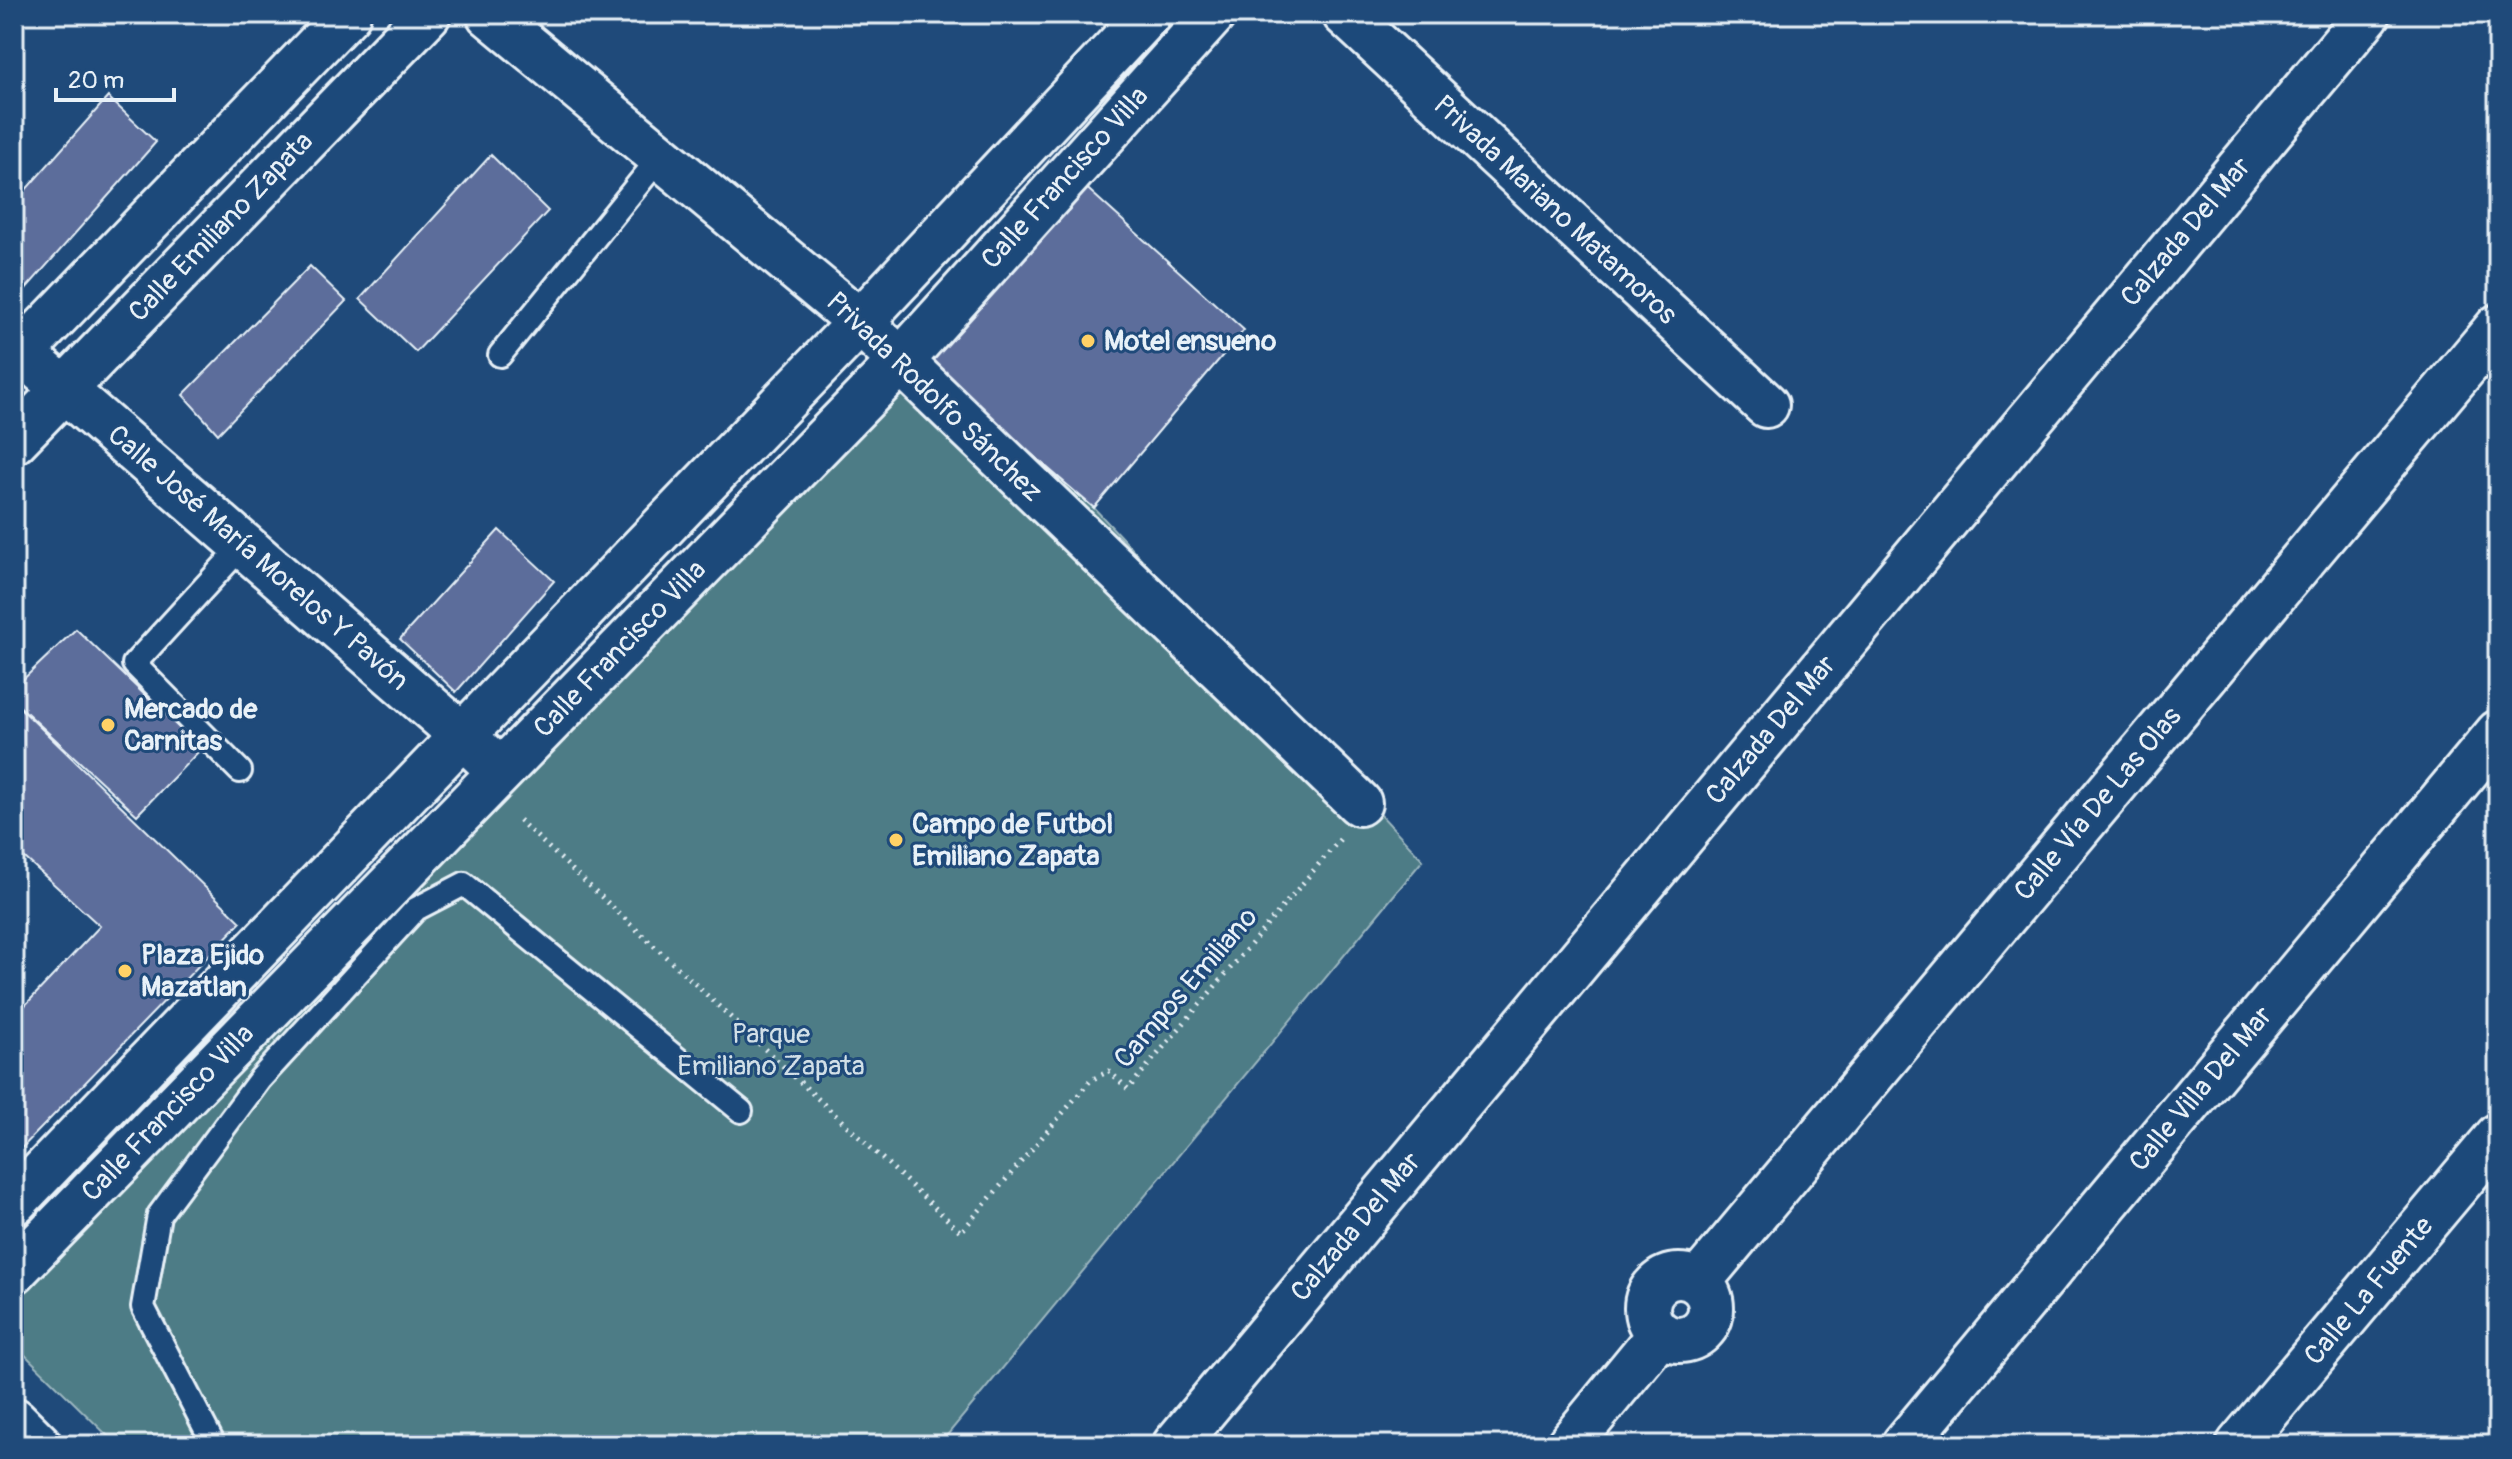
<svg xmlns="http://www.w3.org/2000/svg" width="2512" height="1459" font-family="Pangolin,sans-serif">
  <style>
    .green { fill: #4e7c86; stroke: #9bb6bf; stroke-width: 2 }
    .building { fill: #5c6d9b; stroke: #e8f1f8; stroke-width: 2 }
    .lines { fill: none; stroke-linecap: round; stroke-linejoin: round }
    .service-casing { stroke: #e8f1f8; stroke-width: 28 }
    .minor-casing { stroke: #e8f1f8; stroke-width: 50 }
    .tertiary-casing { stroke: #e8f1f8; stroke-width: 50 }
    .primary-casing { stroke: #e8f1f8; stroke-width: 50 }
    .path { stroke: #e8f1f8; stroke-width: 5; stroke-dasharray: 2 6; stroke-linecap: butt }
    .service { stroke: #1f4a7a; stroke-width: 22 }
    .minor { stroke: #1f4a7a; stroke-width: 44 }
    .tertiary { stroke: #1f4a7a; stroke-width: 44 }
    .primary { stroke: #1f4a7a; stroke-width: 44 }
    .poi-dot { fill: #ffd166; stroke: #1f4a7a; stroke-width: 3 }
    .labels { text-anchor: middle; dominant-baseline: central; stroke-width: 6; stroke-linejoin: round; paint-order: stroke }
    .street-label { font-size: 28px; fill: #e8f1f8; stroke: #1f4a7a }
    .poi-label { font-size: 28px; font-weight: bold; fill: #e8f1f8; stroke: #1f4a7a; text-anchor: start }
    .park-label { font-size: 28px; fill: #d1dfe7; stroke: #1f4a7a }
  </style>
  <rect width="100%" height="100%" fill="#1f4a7a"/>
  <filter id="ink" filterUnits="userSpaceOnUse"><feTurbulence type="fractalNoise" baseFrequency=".0125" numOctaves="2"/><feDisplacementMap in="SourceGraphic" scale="16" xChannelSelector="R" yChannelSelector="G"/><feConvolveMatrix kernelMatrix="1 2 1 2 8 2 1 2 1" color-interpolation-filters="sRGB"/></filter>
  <g filter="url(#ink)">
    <path class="green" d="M940,375L1094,508L1423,860L939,1445H117L14,1344V1292L872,394Z"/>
    <path class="building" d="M108,97L156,142L16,300L14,203Z
      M491,155L548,211L416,352L360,299Z
      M1080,182L1244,330L1094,508L940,375L930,351Z
      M310,266L346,301L218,434L183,395Z
      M499,530L554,581L456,692L400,639Z
      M76,629L201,749L137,815L14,701V688Z
      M14,702L241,922L14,1156V1017L100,926L14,848Z"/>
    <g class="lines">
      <g class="service-casing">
        <path id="service" d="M500,355L661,156
          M240,771L134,664L243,545
          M214,1445L143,1307L159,1215L260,1079L416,909L464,884L741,1111"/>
      </g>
      <g class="minor-casing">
        <path id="minor" d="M489,14L860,322L1359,803
          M1345,14L1766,405
          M14,346L463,736L500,771
          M1647 1308a32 32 0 1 1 64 0a32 32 0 1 1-64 0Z
          M1699,1281L2498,327
          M1175,1445L2368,14
          M1569,1445L1660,1334
          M1904,1445L2498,733
          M2239,1445L2498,1136"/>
      </g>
      <g class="tertiary-casing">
        <path id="tertiary" d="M14,360L348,14
          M14,441L428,14
          M14,1202L860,322L1148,14
          M14,1271L900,362L1213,14"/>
      </g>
      <g class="primary-casing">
        <path id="primary" d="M14,1420L39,1445"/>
      </g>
      <path class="path" d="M519,820L961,1232L1091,1080L1109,1071L1128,1089L1341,838"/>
      <use href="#service" class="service"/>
      <use href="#minor" class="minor"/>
      <use href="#tertiary" class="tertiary"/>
      <use href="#primary" class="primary"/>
    </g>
  </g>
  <g class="poi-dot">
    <circle cx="1088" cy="341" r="8"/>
    <circle cx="108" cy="725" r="8"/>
    <circle cx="896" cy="840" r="8"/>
    <circle cx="125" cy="971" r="8"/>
  </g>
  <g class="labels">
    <g class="street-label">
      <text transform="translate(1065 178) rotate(-48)">Calle Francisco Villa</text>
      <text transform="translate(1555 210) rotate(43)">Privada Mariano Matamoros</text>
      <text transform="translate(221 227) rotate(-46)">Calle Emiliano Zapata</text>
      <text transform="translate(2186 232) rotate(-50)">Calzada Del Mar</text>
      <text transform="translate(934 397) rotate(44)">Privada Rodolfo Sánchez</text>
      <text transform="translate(258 558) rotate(41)">Calle José María Morelos Y Pavón</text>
      <text transform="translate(620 649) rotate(-46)">Calle Francisco Villa</text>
      <text transform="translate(1771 730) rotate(-50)">Calzada Del Mar</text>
      <text transform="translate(2098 804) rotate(-50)">Calle Vía De Las Olas</text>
      <text transform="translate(1186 988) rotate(-49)">Campos Emiliano</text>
      <text transform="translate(2201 1089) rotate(-50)">Calle Villa Del Mar</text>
      <text transform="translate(168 1113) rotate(-46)">Calle Francisco Villa</text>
      <text transform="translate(1356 1227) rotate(-50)">Calzada Del Mar</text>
      <text transform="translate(2369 1291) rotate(-50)">Calle La Fuente</text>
    </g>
    <g class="poi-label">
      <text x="1104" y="341">Motel ensueno</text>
      <text x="124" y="709">Mercado de<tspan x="124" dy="32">Carnitas</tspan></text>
      <text x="912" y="824">Campo de Futbol<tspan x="912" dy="32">Emiliano Zapata</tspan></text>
      <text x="141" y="955">Plaza Ejido<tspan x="141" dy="32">Mazatlan</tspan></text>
    </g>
    <g class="park-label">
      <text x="771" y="1034">Parque<tspan x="771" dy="32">Emiliano Zapata</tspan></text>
    </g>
  </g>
  <rect width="2512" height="1459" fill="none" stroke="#1f4a7a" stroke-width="48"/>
  <rect x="24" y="24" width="2464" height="1411" fill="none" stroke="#e8f1f8" stroke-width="3" filter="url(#ink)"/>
  <path d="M56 88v12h118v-12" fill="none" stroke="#e8f1f8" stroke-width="4"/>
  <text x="68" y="88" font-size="24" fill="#e8f1f8" stroke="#1f4a7a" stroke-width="6" paint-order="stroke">20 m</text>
</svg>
